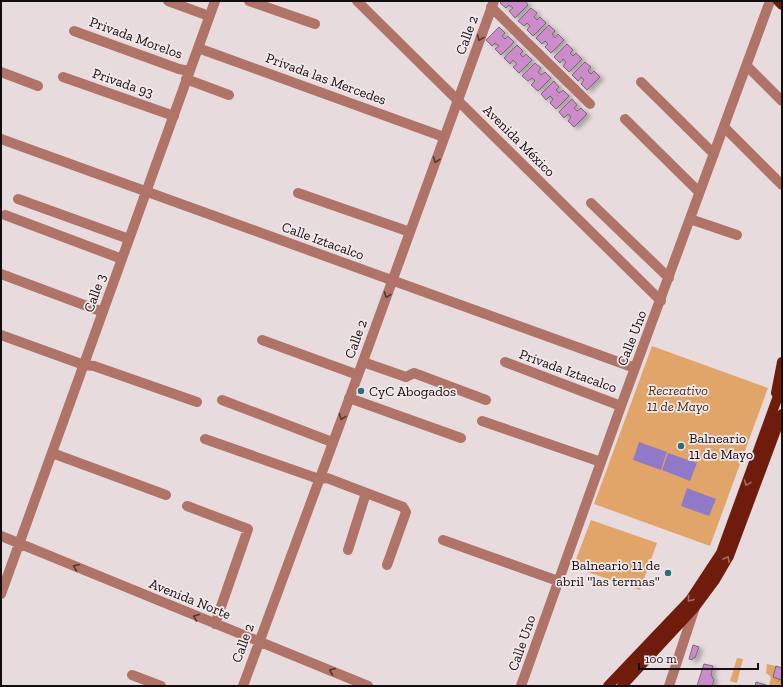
<svg xmlns="http://www.w3.org/2000/svg" width="783" height="687" font-family="'Zilla Slab',serif">
  <style>
    .green { fill: #e2a569 }
    .water { fill: #907ac7 }
    .building { fill: #cd8bcb; stroke: #726a72; filter: url(#shadow) }
    .lines { fill: none; stroke-linecap: round; stroke-linejoin: round }
    .minor { stroke: #af7367; stroke-width: 10 }
    .major { stroke: #6f1c0d; stroke-width: 10 }
    .oneway { stroke: #513632 }
    .oneway2 { stroke: #a56e66 }
    .poi-dot { fill: #267174; stroke: #f5e8eb; stroke-width: 1.5 }
    .labels { text-anchor: middle; dominant-baseline: central; stroke-width: 3.5; stroke-linejoin: round; paint-order: stroke }
    .street-label { font-size: 14px; fill: #120e0f; stroke: #f5e8eb }
    .park-label { font-size: 14px; font-style: italic; fill: #4b2f12; stroke: #f5e8eb }
    .poi-label { font-size: 14px; fill: #120e0f; stroke: #f5e8eb; text-anchor: start }
  </style>
  <defs>
    <filter id="shadow"><feDropShadow dx="4" dy="2.5" stdDeviation="2" flood-color="#0004"/></filter>
  </defs>
  <rect width="100%" height="100%" fill="#e8dbde"/>
  <path class="green" d="M652,346L768,388L710,546L594,504Z
    M591,520L657,543L640,590L573,567Z
    M737,658L743,659L737,683L730,681Z
    M767,664L776,666L782,680V686H769L771,677L766,673Z"/>
  <path class="water" d="M639,442L667,452L661,470L633,460Z
    M668,453L697,463L690,481L662,470Z
    M687,488L716,499L709,516L681,506Z"/>
  <path class="building" d="M502,1H525L528,5L515,18L509,11L513,8L509,5L506,8L500,3Z
    M531,8L537,13L534,17L537,20L540,17L546,23L533,36L527,30L530,26L527,23L524,26L518,21Z
    M549,25L555,31L552,34L555,38L558,34L564,40L551,53L545,47L548,44L545,41L542,44L536,38Z
    M499,27L505,33L502,36L505,39L508,36L514,42L501,55L495,49L499,46L495,43L492,46L486,40Z
    M567,44L573,50L570,53L573,56L576,53L582,59L569,72L563,66L566,62L563,59L560,63L554,57Z
    M517,45L523,51L520,54L523,57L526,54L532,60L519,73L513,67L517,64L513,60L510,64L504,58Z
    M585,62L591,67L588,71L591,74L594,71L600,77L587,90L581,84L584,80L581,77L578,81L572,75Z
    M535,63L541,68L538,72L541,75L545,72L551,78L538,91L531,85L535,81L532,78L528,81L522,76Z
    M554,81L559,87L556,90L559,93L563,90L569,96L556,109L550,103L553,99L550,96L546,100L541,94Z
    M572,99L577,105L574,108L577,111L581,108L587,114L574,127L568,121L571,117L568,114L564,118L559,112Z
    M693,645L699,647L695,658H693L692,660L689,659Z
    M704,664L713,666L711,675L714,680L712,686H697Z
    M776,666L782,668V680L773,677Z
    M756,682L769,686H770H755Z"/>
  <g class="lines">
    <path class="minor" d="M168,1L209,16
      M249,1L315,24
      M357,1L661,301
      M491,7L590,104
      M74,31L179,69L189,71
      M198,48L444,137
      M747,66L782,101
      M1,72L38,86
      M63,77L174,116
      M186,79L229,95
      M641,82L714,154
      M625,119L699,192
      M724,127L782,185
      M1,139L635,368
      M298,193L410,232
      M18,199L129,239
      M591,203L669,278
      M5,215L122,259
      M690,219L737,235
      M1,274L103,312
      M1,335L84,365L94,366L197,402
      M262,340L358,375
      M363,362L406,377L414,373L486,400
      M505,362L621,406
      M349,398L461,438
      M222,400L332,442
      M482,421L601,462
      M205,439L319,479L327,478L403,507L406,512L387,565
      M52,453L166,495
      M187,506L248,529L215,624
      M1,536L368,686
      M443,540L558,581
      M348,550L366,493
      M1,594L215,1
      M132,675L161,686
      M243,686L358,375L494,1
      M521,686L621,406L770,1
      M669,686L695,607"/>
    <path class="major" d="M778,1L782,5
      M776,393L782,362
      M608,686L690,600L721,553L782,385
      M622,686L695,607L715,580L729,556L782,414"/>
  </g>
  <defs><path id="oneway-chevron" d="M-2-3.5L2.5 0L-2 3.5" fill="none" stroke-width="1.6" stroke-linecap="round" stroke-linejoin="round"/></defs>
  <g class="oneway">
    <use href="#oneway-chevron" transform="translate(480 38) rotate(110)"/>
    <use href="#oneway-chevron" transform="translate(436 160) rotate(110)"/>
    <use href="#oneway-chevron" transform="translate(387 295) rotate(110)"/>
    <use href="#oneway-chevron" transform="translate(342 417) rotate(111)"/>
    <use href="#oneway-chevron" transform="translate(76 567) rotate(-157)"/>
    <use href="#oneway-chevron" transform="translate(196 617) rotate(-157)"/>
    <use href="#oneway-chevron" transform="translate(332 671) rotate(-158)"/>
  </g>
  <g class="oneway2">
    <use href="#oneway-chevron" transform="translate(747 483) rotate(110)"/>
    <use href="#oneway-chevron" transform="translate(727 559) rotate(-61)"/>
    <use href="#oneway-chevron" transform="translate(690 599) rotate(129)"/>
  </g>
  <g class="poi-dot">
    <circle cx="361" cy="391" r="4"/>
    <circle cx="681" cy="446" r="4"/>
    <circle cx="668" cy="573" r="4"/>
  </g>
  <g class="labels">
    <g class="street-label">
      <text transform="translate(467 35) rotate(-70)">Calle 2</text>
      <text transform="translate(136 38) rotate(20)">Privada Morelos</text>
      <text transform="translate(326 79) rotate(20)">Privada las Mercedes</text>
      <text transform="translate(123 83) rotate(19)">Privada 93</text>
      <text transform="translate(519 141) rotate(45)">Avenida México</text>
      <text transform="translate(323 241) rotate(20)">Calle Iztacalco</text>
      <text transform="translate(95 293) rotate(-70)">Calle 3</text>
      <text transform="translate(632 338) rotate(-69)">Calle Uno</text>
      <text transform="translate(356 339) rotate(-70)">Calle 2</text>
      <text transform="translate(568 371) rotate(20)">Privada Iztacalco</text>
      <text transform="translate(190 599) rotate(22)">Avenida Norte</text>
      <text transform="translate(243 643) rotate(-70)">Calle 2</text>
      <text transform="translate(522 643) rotate(-71)">Calle Uno</text>
    </g>
    <g class="park-label">
      <text x="678" y="390">Recreativo<tspan x="678" dy="16">11 de Mayo</tspan></text>
    </g>
    <g class="poi-label">
      <text x="369" y="391">CyC Abogados</text>
      <text x="689" y="438">Balneario<tspan x="689" dy="16">11 de Mayo</tspan></text>
      <text x="660" y="565" text-anchor="end">Balneario 11 de<tspan x="660" dy="16">abril "las termas"</tspan></text>
    </g>
  </g>
  <rect width="783" height="687" fill="none" stroke="#120e0f" stroke-width="4"/>
  <path d="M639 663v6h119v-6" fill="none" stroke="#120e0f" stroke-width="2"/>
  <text x="645" y="663" font-size="12" fill="#120e0f" stroke="#f5e8eb" stroke-width="3" paint-order="stroke">100 m</text>
</svg>
